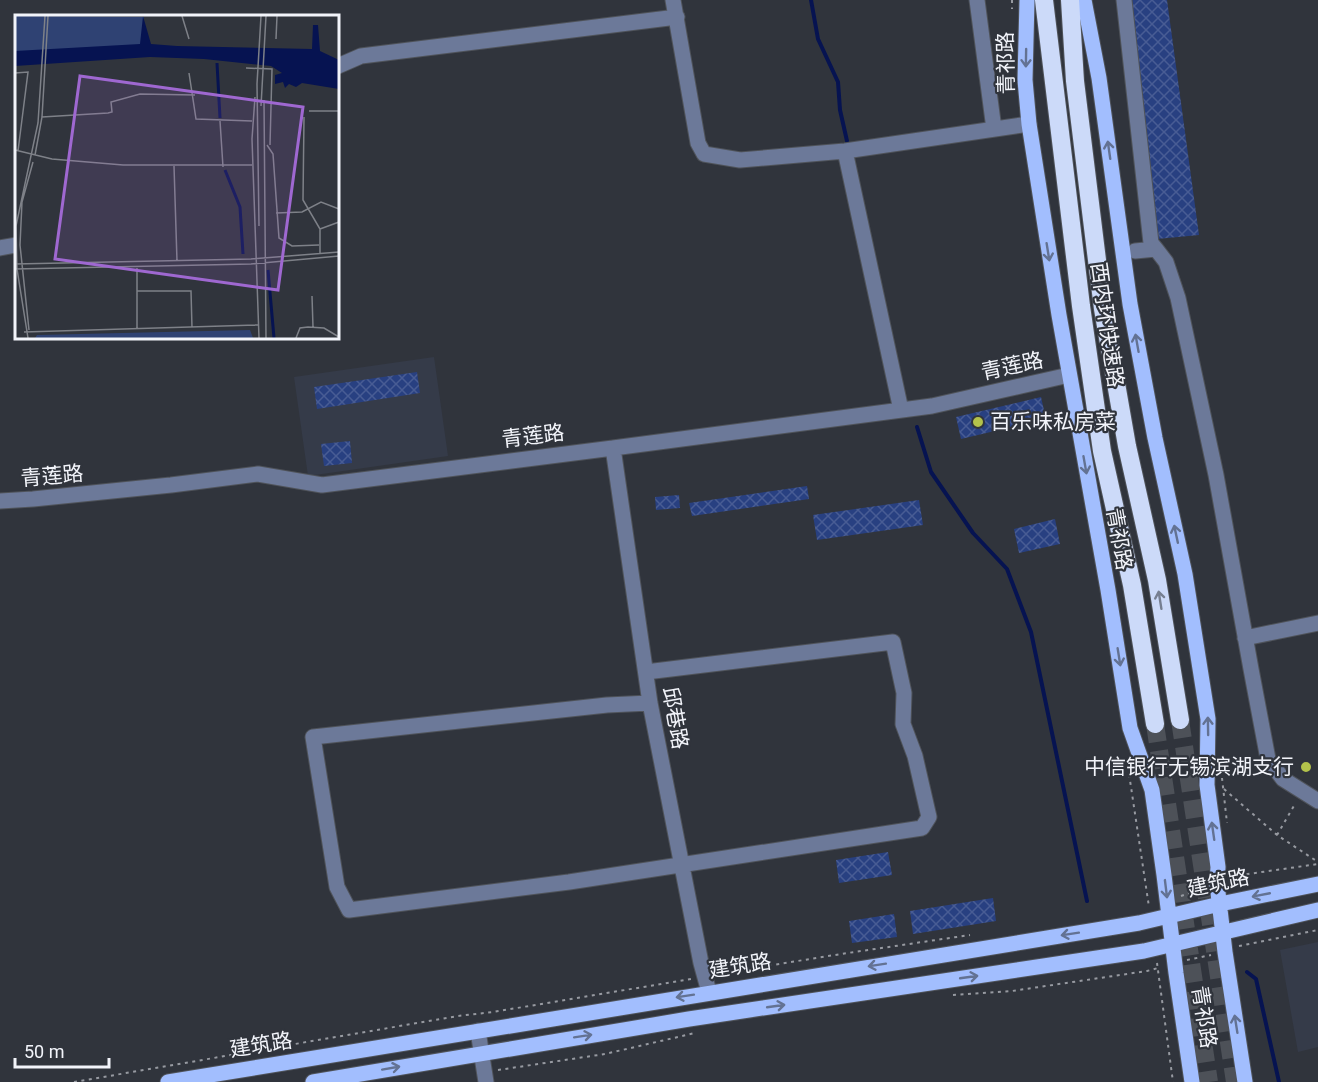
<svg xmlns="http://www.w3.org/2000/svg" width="1318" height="1082" font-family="Roboto,'Noto Sans SC',sans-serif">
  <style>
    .built { fill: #353b49 }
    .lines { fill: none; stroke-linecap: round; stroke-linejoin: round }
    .stream { stroke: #061351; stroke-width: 4 }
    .building { fill: url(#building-cross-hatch) }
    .highway-tunnel { stroke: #4d5158; stroke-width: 18; stroke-dasharray: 18 9; stroke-linecap: butt }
    .minor-casing { stroke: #4f535a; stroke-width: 17 }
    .major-casing { stroke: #4f535a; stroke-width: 17 }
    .highway-casing { stroke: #4f535a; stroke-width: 20 }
    .path { stroke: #979aa1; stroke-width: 2; stroke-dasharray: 3 4.5; stroke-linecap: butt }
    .minor { stroke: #6c7999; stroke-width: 15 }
    .major { stroke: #a2befe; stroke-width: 15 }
    .highway { stroke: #ccdaf9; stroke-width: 18 }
    .oneway { stroke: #637293 }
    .oneway2 { stroke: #767f91 }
    .poi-dot { fill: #b3c24b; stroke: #30343c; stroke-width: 2 }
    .labels { text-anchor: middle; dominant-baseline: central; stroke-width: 4.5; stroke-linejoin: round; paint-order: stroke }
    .street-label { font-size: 21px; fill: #f2f4fa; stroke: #30343c }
    .poi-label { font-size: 21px; fill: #f2f4fa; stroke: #30343c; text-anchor: start }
    .inset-river { fill: none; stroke: #061351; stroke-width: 3 }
    .inset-road { fill: none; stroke: #7e8188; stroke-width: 1.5 }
    .view { fill: #9f68d1; fill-opacity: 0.15; stroke: #9f68d1; stroke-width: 3 }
    .inset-edge { fill: none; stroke: #f2f4fa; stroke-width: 3 }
  </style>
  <defs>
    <pattern id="building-cross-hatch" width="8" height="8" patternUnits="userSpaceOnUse" patternTransform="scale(1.5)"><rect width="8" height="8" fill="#284081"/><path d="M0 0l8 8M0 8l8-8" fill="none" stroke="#485c94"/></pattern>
  </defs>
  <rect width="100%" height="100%" fill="#30343c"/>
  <path class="built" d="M434,357L448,456L308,476L294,377Z
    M1318,942V1047L1298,1052L1280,950Z"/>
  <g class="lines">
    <path class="stream" d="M811,0L818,39L838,82L840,110L847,141
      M917,427L931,472L973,533L1007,569L1031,632L1087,901
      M1247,972L1256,979L1279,1082"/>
  </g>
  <path class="building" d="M1130,0H1167L1199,235L1157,239Z
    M417,372L420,393L317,409L314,387Z
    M1041,397L1046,419L961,439L956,417Z
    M350,441L352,463L324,466L321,444Z
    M807,486L809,499L692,516L689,503Z
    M679,495L680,508L656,510L655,497Z
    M919,500L923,525L817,540L813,515Z
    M1055,519L1060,544L1019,553L1014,529Z
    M888,852L892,875L839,883L836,860Z
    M993,898L996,921L913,934L910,911Z
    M894,914L897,937L852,943L849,921Z"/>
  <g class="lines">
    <path class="highway-tunnel" d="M1180,720L1235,1082
      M1155,724L1209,1082"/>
    <g class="minor-casing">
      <path id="minor" d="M673,0L698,143L704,154L740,160L845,151L1029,124
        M977,0L994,129
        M1124,0L1151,243L1156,249
        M338,66L361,56L677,17
        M845,151L901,410
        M0,248L16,245
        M1135,251L1156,249L1166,262L1178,298L1216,475L1251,669L1268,759L1283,779L1318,801
        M613,448L650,703L701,963L709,992
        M0,501L33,499L171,485L258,474L322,485L613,448L932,406L1069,375
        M1245,638L1318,623
        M646,672L893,642L904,693L903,724L915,756L929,817L922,828L569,882L349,910L337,887L313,737L607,705L650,703
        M478,1031L486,1082"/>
    </g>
    <g class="major-casing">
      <path id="major" d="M1027,0L1025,80L1029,124L1059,315L1108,590L1130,728L1152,790L1164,875L1176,973L1192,1082
        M1084,0L1099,78L1130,304L1155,438L1185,574L1208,719L1207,785L1218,867L1217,884L1225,952L1245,1082
        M168,1082L1139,923L1220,904L1318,884
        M313,1082L689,1019L1144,951L1318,910"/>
    </g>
    <g class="highway-casing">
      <path id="highway" d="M1044,0L1081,306L1102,451L1132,585L1155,724
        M1070,0L1075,81L1103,309L1127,446L1157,580L1180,720"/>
    </g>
    <path class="path" d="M1012,0V9
      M1128,767L1149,907
      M1222,778L1227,823
      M1224,789L1277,835L1318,862
      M1277,835L1295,804
      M1232,873L1233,889
      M1232,878L1241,875L1318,864
      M1181,896L1204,888
      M1239,946L1318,930
      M1187,960L1211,955
      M1157,963L1173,1082
      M717,974L841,954L970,935
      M953,995L1012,991L1147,971L1158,968
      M498,1070L605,1054L695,1033
      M74,1082L458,1016L493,1012L691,979"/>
    <use href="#minor" class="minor"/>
    <use href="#major" class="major"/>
    <use href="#highway" class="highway"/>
  </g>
  <defs><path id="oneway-shaft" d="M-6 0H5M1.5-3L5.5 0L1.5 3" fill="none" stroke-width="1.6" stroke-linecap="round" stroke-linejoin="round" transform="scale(1.5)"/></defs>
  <g class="oneway">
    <use href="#oneway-shaft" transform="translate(1026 58) rotate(91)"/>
    <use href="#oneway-shaft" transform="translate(1109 150) rotate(-98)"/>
    <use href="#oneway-shaft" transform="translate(1048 252) rotate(81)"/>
    <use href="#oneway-shaft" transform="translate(1137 343) rotate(-100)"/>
    <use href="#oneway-shaft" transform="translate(1085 465) rotate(80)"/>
    <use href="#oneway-shaft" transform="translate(1176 534) rotate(-102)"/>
    <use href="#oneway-shaft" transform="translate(1119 657) rotate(81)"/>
    <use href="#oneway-shaft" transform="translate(1208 726) rotate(-91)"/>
    <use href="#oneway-shaft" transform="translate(1213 831) rotate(-98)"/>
    <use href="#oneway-shaft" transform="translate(1166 889) rotate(83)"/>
    <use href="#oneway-shaft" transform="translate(1261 895) rotate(169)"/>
    <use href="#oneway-shaft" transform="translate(1070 934) rotate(171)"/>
    <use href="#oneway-shaft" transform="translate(877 965) rotate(171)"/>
    <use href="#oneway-shaft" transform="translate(969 977) rotate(-8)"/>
    <use href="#oneway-shaft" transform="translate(685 996) rotate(171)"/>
    <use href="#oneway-shaft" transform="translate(776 1006) rotate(-8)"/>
    <use href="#oneway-shaft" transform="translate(1236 1024) rotate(-99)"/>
    <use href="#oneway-shaft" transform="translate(583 1036) rotate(-9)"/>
    <use href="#oneway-shaft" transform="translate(391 1068) rotate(-10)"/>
  </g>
  <use class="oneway2" href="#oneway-shaft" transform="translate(1160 600) rotate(-99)"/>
  <g class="poi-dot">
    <circle cx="978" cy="422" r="6"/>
    <circle cx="1306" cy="767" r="6"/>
  </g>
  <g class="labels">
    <g class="street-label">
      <text transform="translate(1006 63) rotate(-91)">青祁路</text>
      <text transform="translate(1107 325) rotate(82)">西内环快速路</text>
      <text transform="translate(1012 366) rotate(-12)">青莲路</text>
      <text transform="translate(533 436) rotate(-7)">青莲路</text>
      <text transform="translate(52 476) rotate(-5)">青莲路</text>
      <text transform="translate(1119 539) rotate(80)">青祁路</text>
      <text transform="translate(675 718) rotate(80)">邱巷路</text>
      <text transform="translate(1218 883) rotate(-12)">建筑路</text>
      <text transform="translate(740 966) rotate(-9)">建筑路</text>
      <text transform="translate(1204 1017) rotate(81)">青祁路</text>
      <text transform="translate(261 1045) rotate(-9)">建筑路</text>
    </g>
    <g class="poi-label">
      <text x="990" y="422">百乐味私房菜</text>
      <text x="1294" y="767" text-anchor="end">中信银行无锡滨湖支行</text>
    </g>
  </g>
  <g transform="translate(15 15)">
    <rect width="324" height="324" fill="#30343c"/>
    <path d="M235,315L238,323H20L22,320Z" fill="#2f4273"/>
    <path d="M0,1L129,2V31L0,39Z" fill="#2f4273"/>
    <path d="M128,1L136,29L162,31L297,34L298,10H303L305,36L324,45V74L287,68L281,72L274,69L270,73L268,67L260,69V60L267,58L256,51L189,44L135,42L0,51V36L125,29Z" fill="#061351"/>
    <path class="inset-river" d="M202,48L205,103M210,155L225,192L228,239M253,255L259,323"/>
    <path class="inset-road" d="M167,1L174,24M261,24L262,1M231,53L257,54L255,130M0,58L13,57L3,136M174,58L181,104L237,106M240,82L237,124L244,323M249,85L251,323M246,91L251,1M294,96H324M27,102L93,98L97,97L96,87L125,79L180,80M289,102L288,185L305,214V238M205,106L208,152M252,130L258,139L264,223L277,231L304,230M0,135L37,144L108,150H237M20,140L27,102L33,1M159,151L162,246M261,198L287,197L306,187L324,194M244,211L242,69L246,1M305,214L324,207M0,249L236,244L324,237M122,251V313M0,254L236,249L324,241M122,276H176L177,313M297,281L298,312M14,315L5,230L7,187L18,147M9,317L243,310M13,323L2,254L1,211L23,108L30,1M281,323L285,313L293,312L309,313L324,322"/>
    <path class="view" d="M65,61L288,92L263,275L40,244Z"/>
    <rect width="324" height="324" class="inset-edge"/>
  </g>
  <path d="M15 1058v9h94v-9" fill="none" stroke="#f2f4fa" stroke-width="3"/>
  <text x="24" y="1058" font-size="18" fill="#f2f4fa" stroke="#30343c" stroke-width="4.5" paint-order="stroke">50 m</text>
</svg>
